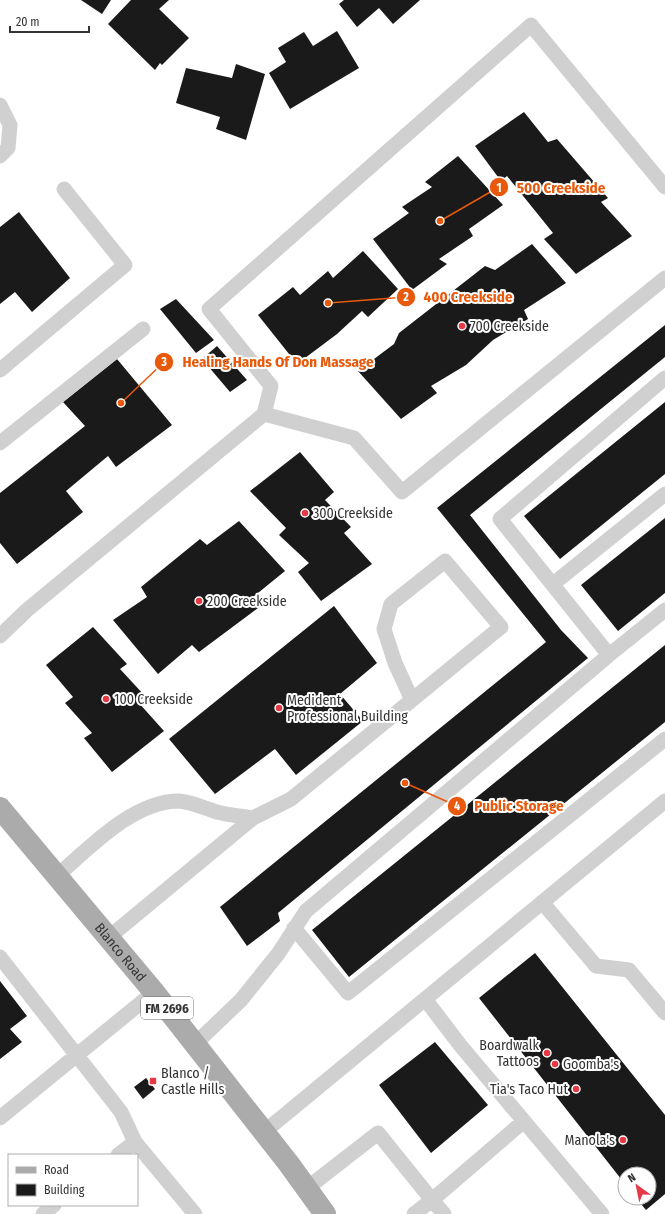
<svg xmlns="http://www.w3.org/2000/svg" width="665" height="1214" font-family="'Fira Sans Condensed',sans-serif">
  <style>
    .building { fill: #1a1a1a }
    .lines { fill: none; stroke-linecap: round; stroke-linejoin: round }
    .service { stroke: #d0d0d0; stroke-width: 15 }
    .primary { stroke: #ababab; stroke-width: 22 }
    .poi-dot { fill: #e63946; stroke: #fff; stroke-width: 1.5 }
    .labels { text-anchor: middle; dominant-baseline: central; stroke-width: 4; stroke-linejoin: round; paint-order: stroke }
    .shield { fill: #fff; stroke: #707070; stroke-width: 1 }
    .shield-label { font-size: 13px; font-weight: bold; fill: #333 }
    .poi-label { font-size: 14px; fill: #333; stroke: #fff; text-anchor: start }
    .street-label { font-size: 14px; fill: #333; stroke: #fff }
    .leader { fill: none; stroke: #e8590c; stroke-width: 1.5 }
    .callout-dot { fill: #e8590c; stroke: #fff; stroke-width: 1.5 }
    .mark-label { font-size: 12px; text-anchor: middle; font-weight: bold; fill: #fff }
    .callout-label { font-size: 15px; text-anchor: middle; font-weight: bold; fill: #e8590c; stroke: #fff; stroke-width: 4; stroke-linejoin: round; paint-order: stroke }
  </style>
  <rect width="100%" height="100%" fill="#fff"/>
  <path class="building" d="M81,0H111L102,14Z
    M131,0H169L159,9L189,38L162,65L160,63L155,70L108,24Z
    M344,0H420L393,24L379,8L357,27L339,4Z
    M337,31L359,68L290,109L269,73L286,62L278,48L304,32L313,46Z
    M236,64L265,74L246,140L216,129L220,117L176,103L186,68L232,78Z
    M524,112L548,142L557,139L608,198L601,202L632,236L576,274L544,239L553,233L507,176L501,181L475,146Z
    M458,156L503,205L469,229L473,236L439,259L447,264L412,290L373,239L409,213L402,207L432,187L425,182Z
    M19,212L70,278L32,312L15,292L0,304V227Z
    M532,244L566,283L524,310L528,319L493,340L466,365L431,386L437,393L401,419L358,371L394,344L399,333L485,266L495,270Z
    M363,251L398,289L368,317L362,311L337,334L297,364L258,315L293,287L300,295L328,271L333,278Z
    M176,299L214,340L196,353L160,309Z
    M665,325V357L470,515L561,630L588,658L278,913L280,921L247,946L220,907L546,642L437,508Z
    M217,346L247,380L230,392L202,359Z
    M117,359L172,425L116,467L108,456L66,491L83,512L17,564L0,543V493L85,426L63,402Z
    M665,402V474L560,559L524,516Z
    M300,452L334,492L325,500L351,527L344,533L372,564L321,601L298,572L309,563L279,535L286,528L250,491Z
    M665,518V593L618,631L581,585Z
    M239,521L285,571L253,597L262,605L199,652L192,645L158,674L113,620L147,597L141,587L200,539L207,545Z
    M334,606L377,663L340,694L363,721L296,775L275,749L215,794L169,739Z
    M93,627L127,664L120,669L145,696L138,702L164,731L112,772L84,738L92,733L65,703L73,697L46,665Z
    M665,645V722L349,977L312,930Z
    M535,953L665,1115V1194L646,1210L636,1198H649V1174H625V1184L479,998Z
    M0,981L27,1016L10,1029L22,1042L0,1059Z
    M435,1042L488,1105L431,1153L379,1085Z
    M146,1078L155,1089L143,1099L134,1087Z"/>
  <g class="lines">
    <path class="service" d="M0,105L10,125L8,148L0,156
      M0,370L125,265L64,189
      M264,414L354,438L402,492L665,278
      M0,443L143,329
      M553,584L665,494
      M0,636L27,610L264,414L271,386L209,309L531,25L665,187
      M609,655L665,610
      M57,876C89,848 133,801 179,801C192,802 204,808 217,812C228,815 241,816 253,818
      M542,902L596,966L629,970L665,1013
      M294,928L348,993L665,739
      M108,938L253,818L291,799L501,627L445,561L391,604L384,629L395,663L412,700
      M0,957L121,1112L135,1142L195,1214
      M425,999L460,1045L602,1214
      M195,1044L241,1000L278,954L306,911L609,655L500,519L665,378
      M0,1118L154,992
      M264,1132L665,801
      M118,1155L135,1142
      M306,1189L378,1133L432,1200L414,1214
      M43,1214L54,1205
      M444,1214L432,1200L524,1121"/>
    <path class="primary" id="s1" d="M0,808L154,992L289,1164L325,1214"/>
  </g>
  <g class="poi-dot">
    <circle cx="462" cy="326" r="4"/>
    <circle cx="305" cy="513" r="4"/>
    <circle cx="199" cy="601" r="4"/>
    <circle cx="106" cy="699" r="4"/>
    <circle cx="279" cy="708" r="4"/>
    <circle cx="547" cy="1053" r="4"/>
    <circle cx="555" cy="1064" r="4"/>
    <rect x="149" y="1077" width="8" height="8" rx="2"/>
    <circle cx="576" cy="1089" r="4"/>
    <circle cx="623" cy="1140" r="4"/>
  </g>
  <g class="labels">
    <rect class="shield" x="141" y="997" width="52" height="22" rx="3"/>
    <g class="shield-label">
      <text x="167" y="1008">FM 2696</text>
    </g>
    <g class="poi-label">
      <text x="470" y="326">700 Creekside</text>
      <text x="313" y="513">300 Creekside</text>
      <text x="207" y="601">200 Creekside</text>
      <text x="114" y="699">100 Creekside</text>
      <text x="287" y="700">Medident<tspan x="287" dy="16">Professional Building</tspan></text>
      <text x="539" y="1045" text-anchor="end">Boardwalk<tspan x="539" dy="16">Tattoos</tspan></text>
      <text x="563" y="1064">Goomba's</text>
      <text x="161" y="1073">Blanco /<tspan x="161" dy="16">Castle Hills</tspan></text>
      <text x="568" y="1089" text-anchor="end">Tia's Taco Hut</text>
      <text x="615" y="1140" text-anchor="end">Manola's</text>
    </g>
    <g class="street-label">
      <text stroke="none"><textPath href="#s1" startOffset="188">Blanco Road</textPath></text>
    </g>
  </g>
  <path class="leader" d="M440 221L499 187M328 303L406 297M121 403L164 362M405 783L457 806"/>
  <g class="callout-dot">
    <circle cx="440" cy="221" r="4"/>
    <circle cx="328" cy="303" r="4"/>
    <circle cx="121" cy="403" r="4"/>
    <circle cx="405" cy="783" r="4"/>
    <circle cx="499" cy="187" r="10"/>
    <circle cx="406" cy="297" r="10"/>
    <circle cx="164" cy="362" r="10"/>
    <circle cx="457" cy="806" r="10"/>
  </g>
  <g class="mark-label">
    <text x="499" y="192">1</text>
    <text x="406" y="301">2</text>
    <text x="164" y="366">3</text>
    <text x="457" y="810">4</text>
  </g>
  <g class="callout-label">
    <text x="561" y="193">500 Creekside</text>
    <text x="468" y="302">400 Creekside</text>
    <text x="278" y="367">Healing Hands Of Don Massage</text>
    <text x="519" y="811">Public Storage</text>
  </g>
  <rect x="8" y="1154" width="130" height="52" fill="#ffffff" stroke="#adadad"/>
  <rect x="16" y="1167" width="20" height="6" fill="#ababab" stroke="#adadad"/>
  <text x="44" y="1174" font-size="12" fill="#333333">Road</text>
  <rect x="16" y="1184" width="20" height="12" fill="#1a1a1a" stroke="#adadad"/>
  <text x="44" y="1194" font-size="12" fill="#333333">Building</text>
  <g transform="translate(637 1186) rotate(327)"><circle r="19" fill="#ffffff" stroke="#adadad"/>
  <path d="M0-3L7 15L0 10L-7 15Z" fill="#e63946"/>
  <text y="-6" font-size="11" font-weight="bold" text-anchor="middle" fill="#333333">N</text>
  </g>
  <path d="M10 26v6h79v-6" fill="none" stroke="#333333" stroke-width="2"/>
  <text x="16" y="26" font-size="12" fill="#333333" stroke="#ffffff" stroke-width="3" paint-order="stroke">20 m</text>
</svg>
